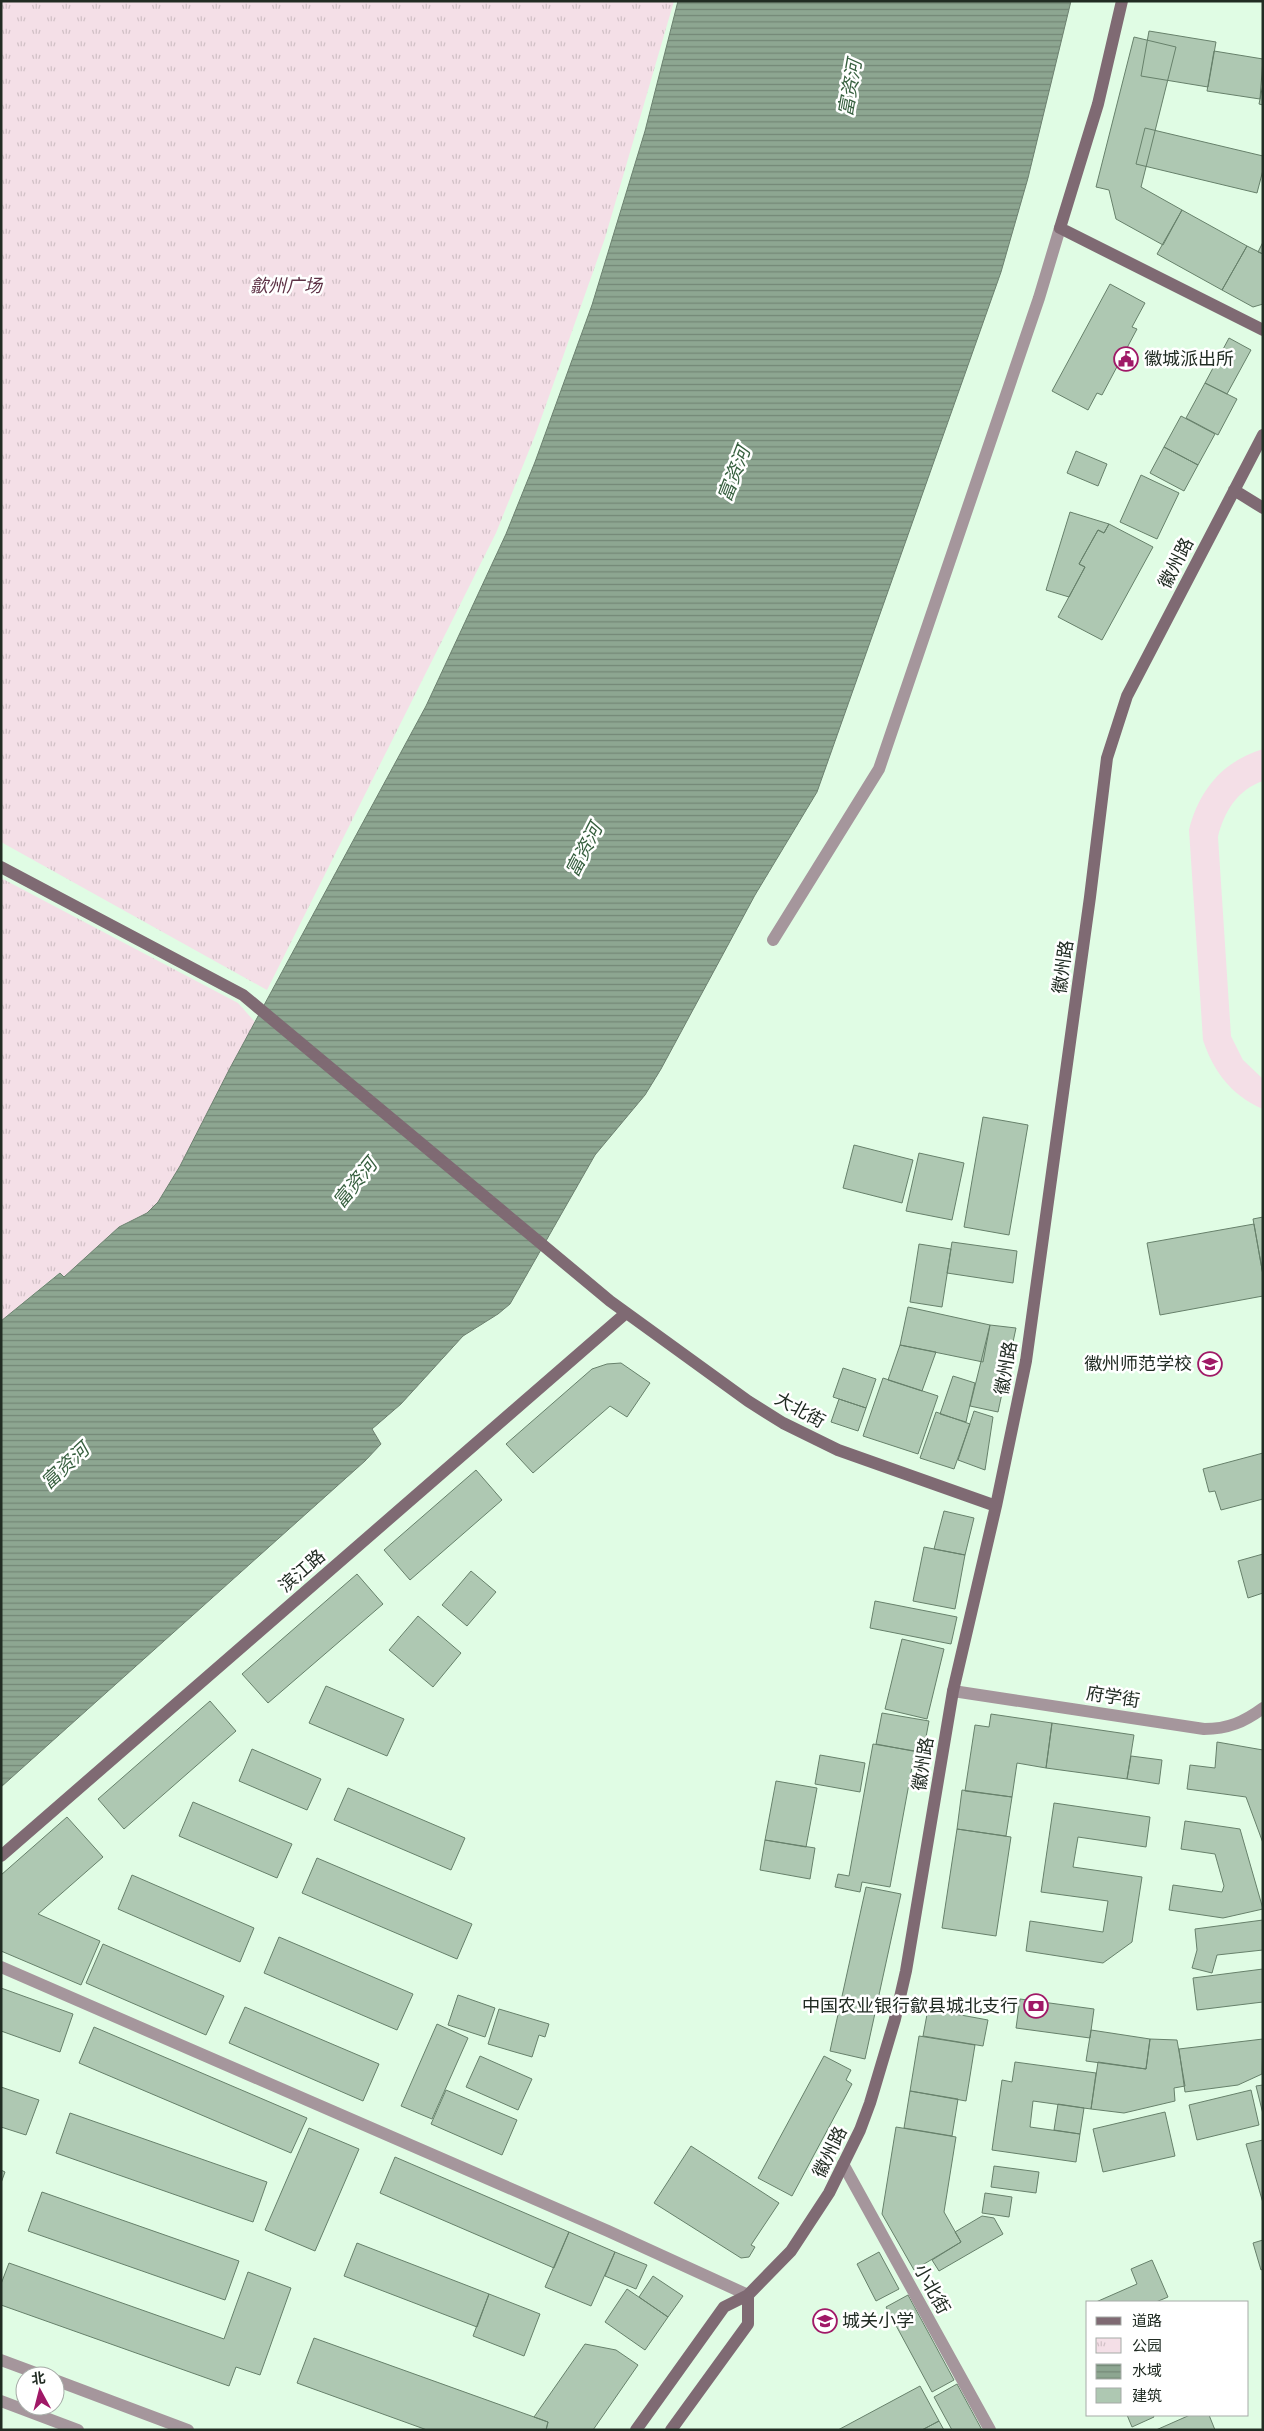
<svg xmlns="http://www.w3.org/2000/svg" width="1264" height="2431" font-family="'Times New Roman','Noto Sans SC',serif">
  <style>
    .grass { fill: #f4dfe7 }
    .park { fill: url(#park-tufts) }
    .water { fill: url(#water-rules); stroke: #6d8170 }
    .building { fill: #aec8b2; stroke: #67816b }
    .lines { fill: none; stroke-linecap: round; stroke-linejoin: round }
    .street { stroke: #a5969c; stroke-width: 12 }
    .secondary { stroke: #7f6a73; stroke-width: 12 }
    .labels { text-anchor: middle; dominant-baseline: central; stroke-width: 5; stroke-linejoin: round; paint-order: stroke }
    .park-label { font-size: 18px; font-style: italic; fill: #5e3246; stroke: #fff }
    .poi-label { font-size: 18px; fill: #212c23; stroke: #fff; text-anchor: start }
    .street-label { font-size: 18px; fill: #212c23; stroke: #fff }
    .water-label { font-size: 19px; font-style: italic; fill: #37603f; stroke: #fff }
  </style>
  <defs>
    <pattern id="park-tufts" width="24" height="20" patternUnits="userSpaceOnUse" patternTransform="scale(1.25)"><rect width="24" height="20" fill="#f4dfe7"/><path d="M3 7l-1-3M5 7V3M7 7l1-3M15 17l-1-3M17 17v-4M19 17l1-3" fill="none" stroke="#d1c0c6"/></pattern>
    <pattern id="water-rules" width="6" height="5" patternUnits="userSpaceOnUse" patternTransform="scale(1.25)"><rect width="6" height="5" fill="#8da691"/><path d="M0 2.5h6" fill="none" stroke="#738776"/></pattern>
  </defs>
  <rect width="100%" height="100%" fill="#e0fce4"/>
  <path class="grass" d="M1263,749V781C1237,790 1224,812 1218,837L1231,1036L1243,1060L1263,1079V1109C1232,1096 1213,1071 1203,1040L1189,830C1199,790 1223,761 1263,749Z"/>
  <path class="park" d="M1,1H674L605,238L536,433L496,533L267,990L1,842Z
    M1,878L238,1003L255,1022L180,1166L158,1202L147,1213L119,1227L64,1277L59,1273L1,1321Z"/>
  <path class="water" d="M678,1H1071L1028,178L1001,272L817,792L755,895L661,1069L645,1095L595,1155L510,1304L498,1314L463,1336L401,1404L372,1429L381,1444L365,1461L1,1787V1321L60,1273L64,1277L119,1227L147,1213L158,1202L180,1166L230,1068L426,706L506,534L535,462L592,305L645,131Z"/>
  <path class="building" d="M1149,31L1216,42L1208,87L1141,76Z
    M1134,37L1176,47L1141,187L1182,210L1163,245L1116,219L1109,190L1096,187Z
    M1214,51L1263,59L1260,99L1207,91Z
    M1263,84V105L1259,104Z
    M1145,128L1263,156V170L1257,193L1136,164Z
    M1182,210L1247,246L1222,290L1157,254Z
    M1263,242V254L1258,252Z
    M1247,246L1263,254V304L1253,307L1222,290Z
    M1110,284L1145,303L1132,327L1137,329L1102,395L1097,393L1088,410L1052,391Z
    M1229,338L1251,350L1227,394L1205,383Z
    M1205,383L1237,399L1218,435L1186,418Z
    M1181,416L1215,434L1198,465L1164,447Z
    M1164,447L1198,465L1184,491L1150,473Z
    M1076,451L1107,464L1098,486L1067,473Z
    M1141,475L1179,493L1157,539L1120,522Z
    M1070,512L1109,524L1104,533L1098,530L1079,564L1085,567L1069,597L1046,590Z
    M1109,524L1153,547L1102,640L1058,617L1085,567L1079,564L1098,530L1104,533Z
    M983,1117L1028,1125L1009,1235L964,1227Z
    M854,1145L913,1160L902,1203L843,1188Z
    M919,1153L964,1163L952,1220L906,1211Z
    M1263,1217V1275L1253,1219Z
    M1254,1224L1263,1275V1296L1160,1315L1147,1243Z
    M952,1242L1017,1251L1013,1283L947,1273Z
    M919,1244L951,1249L942,1307L910,1302Z
    M908,1307L990,1325L983,1362L900,1345Z
    M990,1325L1016,1328L998,1412L970,1406Z
    M900,1345L936,1352L922,1391L888,1380Z
    M621,1363L650,1383L627,1417L610,1406L533,1473L506,1444L592,1369L607,1364Z
    M843,1368L876,1379L866,1408L833,1397Z
    M953,1376L975,1383L966,1422L940,1414Z
    M883,1378L938,1396L918,1454L863,1436Z
    M839,1399L866,1408L858,1431L831,1422Z
    M974,1411L993,1417L985,1470L958,1460Z
    M936,1412L970,1424L954,1469L920,1458Z
    M1263,1453V1499L1221,1510L1215,1491L1209,1492L1203,1469Z
    M476,1470L502,1500L410,1580L384,1550Z
    M944,1511L974,1518L965,1555L934,1549Z
    M924,1547L965,1555L955,1609L913,1601Z
    M1263,1554V1593L1248,1598L1238,1561Z
    M471,1571L496,1592L467,1626L442,1605Z
    M357,1574L383,1604L268,1703L242,1674Z
    M875,1601L957,1617L951,1644L870,1628Z
    M418,1616L461,1653L433,1687L389,1650Z
    M902,1639L944,1649L927,1719L885,1709Z
    M326,1686L404,1719L387,1756L309,1723Z
    M210,1701L236,1731L124,1829L98,1799Z
    M882,1713L929,1721L923,1753L876,1744Z
    M991,1714L1052,1723L1046,1768L1017,1763L1012,1797L965,1791L975,1725L989,1727Z
    M1052,1723L1134,1735L1127,1779L1046,1768Z
    M1217,1742L1263,1750V1843L1246,1797L1187,1789L1190,1765L1215,1768Z
    M873,1744L915,1751L890,1887L862,1882L860,1892L835,1887L838,1874L849,1876Z
    M252,1749L321,1779L307,1810L239,1781Z
    M820,1755L865,1763L860,1792L815,1784Z
    M1131,1756L1162,1760L1159,1784L1127,1779Z
    M776,1781L817,1788L806,1847L765,1840Z
    M348,1788L465,1838L451,1870L334,1820Z
    M962,1790L1012,1797L1006,1836L957,1829Z
    M193,1802L292,1844L277,1878L179,1836Z
    M1054,1803L1150,1817L1146,1847L1078,1837L1073,1867L1142,1877L1132,1942L1103,1963L1026,1951L1030,1921L1103,1932L1108,1901L1041,1892Z
    M67,1817L103,1857L38,1914L100,1941L81,1985L1,1951V1875Z
    M1185,1821L1240,1829L1263,1909L1223,1918L1169,1910L1173,1885L1222,1892L1224,1886L1215,1854L1181,1849Z
    M957,1829L1011,1837L996,1936L942,1928Z
    M765,1840L815,1848L810,1879L760,1870Z
    M317,1858L472,1924L457,1959L302,1893Z
    M132,1875L254,1928L240,1962L118,1909Z
    M866,1887L901,1894L865,2059L830,2051Z
    M1263,1920V1950L1217,1955L1212,1973L1192,1968L1197,1950L1195,1929Z
    M279,1937L413,1994L397,2030L264,1973Z
    M103,1944L224,1996L206,2035L86,1983Z
    M1263,1969V2002L1197,2010L1193,1978Z
    M1,1988L73,2014L60,2052L1,2031Z
    M458,1995L495,2008L485,2037L448,2025Z
    M1020,1999L1094,2009L1090,2038L1016,2028Z
    M245,2007L379,2064L363,2101L229,2043Z
    M499,2009L549,2024L545,2037L539,2035L532,2057L488,2044Z
    M928,2009L988,2020L983,2046L923,2036Z
    M437,2024L468,2038L432,2119L401,2106Z
    M94,2027L307,2118L291,2153L79,2063Z
    M1091,2030L1150,2039L1146,2069L1086,2061Z
    M919,2036L975,2045L966,2101L910,2091Z
    M1150,2039L1177,2040L1185,2086L1174,2088L1175,2101L1124,2113L1091,2109L1098,2062L1146,2069Z
    M1263,2039L1262,2074L1238,2085L1185,2092L1179,2049Z
    M480,2056L532,2079L518,2110L466,2087Z
    M824,2056L851,2070L846,2080L852,2084L792,2196L758,2178Z
    M1015,2062L1096,2073L1091,2109L1033,2101L1030,2127L1080,2134L1076,2162L992,2150L1002,2080L1012,2082Z
    M1263,2085V2114L1256,2086Z
    M1,2087L39,2100L26,2135L1,2127Z
    M446,2090L517,2120L502,2155L431,2124Z
    M1251,2090L1259,2125L1197,2140L1189,2105Z
    M910,2091L958,2099L952,2136L904,2128Z
    M1058,2104L1084,2108L1080,2134L1054,2130Z
    M1165,2112L1175,2156L1103,2172L1093,2129Z
    M70,2113L267,2182L253,2222L56,2153Z
    M896,2127L956,2137L944,2212L961,2242L914,2270L882,2214Z
    M309,2128L359,2149L315,2251L265,2230Z
    M1263,2140V2203L1246,2144Z
    M691,2146L779,2203L751,2245L755,2247L749,2257L741,2258L654,2203Z
    M395,2157L569,2232L554,2268L380,2193Z
    M994,2166L1039,2172L1036,2193L991,2187Z
    M1,2170L5,2172L1,2183Z
    M42,2192L239,2261L225,2300L28,2231Z
    M985,2193L1012,2197L1009,2217L982,2213Z
    M982,2216L994,2218L1003,2234L939,2271L932,2260L961,2242L955,2232Z
    M569,2232L615,2252L591,2306L545,2287Z
    M1263,2240V2269L1261,2270L1253,2243Z
    M357,2243L489,2294L477,2327L344,2276Z
    M615,2252L647,2265L636,2289L605,2276Z
    M879,2252L899,2289L876,2301L857,2264Z
    M1152,2260L1168,2297L1156,2302H1096L1137,2284L1131,2269Z
    M9,2263L224,2339L248,2272L291,2288L260,2375L236,2367L229,2386L1,2305V2284Z
    M653,2276L683,2296L668,2317L639,2297Z
    M627,2289L668,2317L645,2350L605,2322Z
    M489,2294L540,2314L524,2356L473,2336Z
    M908,2295L954,2380L932,2392L886,2307Z
    M314,2338L548,2422L546,2430H427L297,2383Z
    M585,2344L616,2350L638,2365L593,2430H546L548,2422L534,2417Z
    M957,2384L982,2430H952L934,2397Z
    M920,2386L939,2421L922,2430H838Z
    M1127,2415H1153L1154,2417L1132,2427Z
    M1190,2415H1209L1215,2430H1156Z
    M939,2421L944,2430H922Z"/>
  <g class="lines">
    <path class="street" d="M773,940L879,769L1039,298L1060,228
      M953,1691L1204,1729C1228,1729 1244,1722 1263,1708
      M1,1967L608,2231L748,2295
      M843,2164L990,2430
      M1,2360L44,2376
      M55,2380L188,2430
      M1,2401L78,2430"/>
    <path class="secondary" d="M1122,1L1098,104L1060,228L1263,330
      M1234,490L1263,508
      M1,867L243,995L610,1301L748,1401L783,1423L838,1450L996,1506
      M1,1856L626,1313
      M636,2430L724,2307L748,2295L791,2251L829,2193L860,2130L870,2103L895,2019L906,1971L953,1691L996,1506L1026,1361L1090,897L1107,758L1127,696L1263,435
      M671,2430L748,2324V2295"/>
  </g>
  <defs>
    <g id="civic-ring" transform="scale(1.25)"><circle r="9.5" fill="#fff" stroke="#a01967" stroke-width="1.5"/><path d="M-.6-6.5H3V-4.5H.6V-3L4-1V1h2V6H-6V1h2V-1L-.6-3ZM-1.2 2.5V6h2.4V2.5Z" fill="#a01967"/></g>
    <g id="school-ring" transform="scale(1.25)"><circle r="9.5" fill="#fff" stroke="#a01967" stroke-width="1.5"/><path d="M0-5L7-2L0 1L-7-2ZM-4 1L0 2.5L4 1V4Q0 6-4 4Z" fill="#a01967"/></g>
    <g id="bank-ring" transform="scale(1.25)"><circle r="9.5" fill="#fff" stroke="#a01967" stroke-width="1.5"/><path d="M-6-4H6V4H-6ZM0-2.3a2.3 2.3 0 1 0 0 4.6a2.3 2.3 0 1 0 0-4.6Z" fill="#a01967"/></g>
  </defs>
  <g fill-rule="evenodd">
    <use href="#civic-ring" x="1126" y="359"/>
    <use href="#school-ring" x="1210" y="1364"/>
    <use href="#bank-ring" x="1036" y="2006"/>
    <use href="#school-ring" x="825" y="2321"/>
  </g>
  <g class="labels">
    <g class="park-label">
      <text x="286" y="286">歙州广场</text>
    </g>
    <g class="poi-label">
      <text x="1144" y="359">徽城派出所</text>
      <text x="1192" y="1364" text-anchor="end">徽州师范学校</text>
      <text x="1018" y="2006" text-anchor="end">中国农业银行歙县城北支行</text>
      <text x="842" y="2321">城关小学</text>
    </g>
    <g class="street-label">
      <text transform="translate(1176 563) rotate(-63)">徽州路</text>
      <text transform="translate(1063 967) rotate(-82)">徽州路</text>
      <text transform="translate(1006 1368) rotate(-80)">徽州路</text>
      <text transform="translate(800 1410) rotate(29)">大北街</text>
      <text transform="translate(302 1571) rotate(-41)">滨江路</text>
      <text transform="translate(1113 1697) rotate(9)">府学街</text>
      <text transform="translate(923 1764) rotate(-81)">徽州路</text>
      <text transform="translate(830 2152) rotate(-64)">徽州路</text>
      <text transform="translate(932 2289) rotate(61)">小北街</text>
    </g>
    <g class="water-label">
      <text transform="translate(850 88) rotate(-80)">富资河</text>
      <text transform="translate(734 474) rotate(-69)">富资河</text>
      <text transform="translate(584 850) rotate(-63)">富资河</text>
      <text transform="translate(355 1183) rotate(-51)">富资河</text>
      <text transform="translate(65 1466) rotate(-43)">富资河</text>
    </g>
  </g>
  <rect width="1264" height="2431" fill="none" stroke="#212c23" stroke-width="5"/>
  <rect x="1086" y="2301" width="162" height="115" fill="#ffffff" stroke="#a6aba7"/>
  <rect x="1096" y="2317" width="25" height="8" fill="#7f6a73" stroke="#a6aba7"/>
  <text x="1132" y="2326" font-size="15" fill="#212c23">道路</text>
  <rect x="1096" y="2338" width="25" height="15" fill="url(#park-tufts)" stroke="#a6aba7"/>
  <text x="1132" y="2351" font-size="15" fill="#212c23">公园</text>
  <rect x="1096" y="2364" width="25" height="15" fill="url(#water-rules)" stroke="#a6aba7"/>
  <text x="1132" y="2376" font-size="15" fill="#212c23">水域</text>
  <rect x="1096" y="2388" width="25" height="15" fill="#aec8b2" stroke="#a6aba7"/>
  <text x="1132" y="2401" font-size="15" fill="#212c23">建筑</text>
  <g transform="translate(40 2391) rotate(353)"><circle r="24" fill="#ffffff" stroke="#a6aba7"/>
  <path d="M0-4L9 19L0 12L-9 19Z" fill="#a01967"/>
  <text y="-8" font-size="14" font-weight="bold" text-anchor="middle" fill="#212c23">北</text>
  </g>
</svg>
